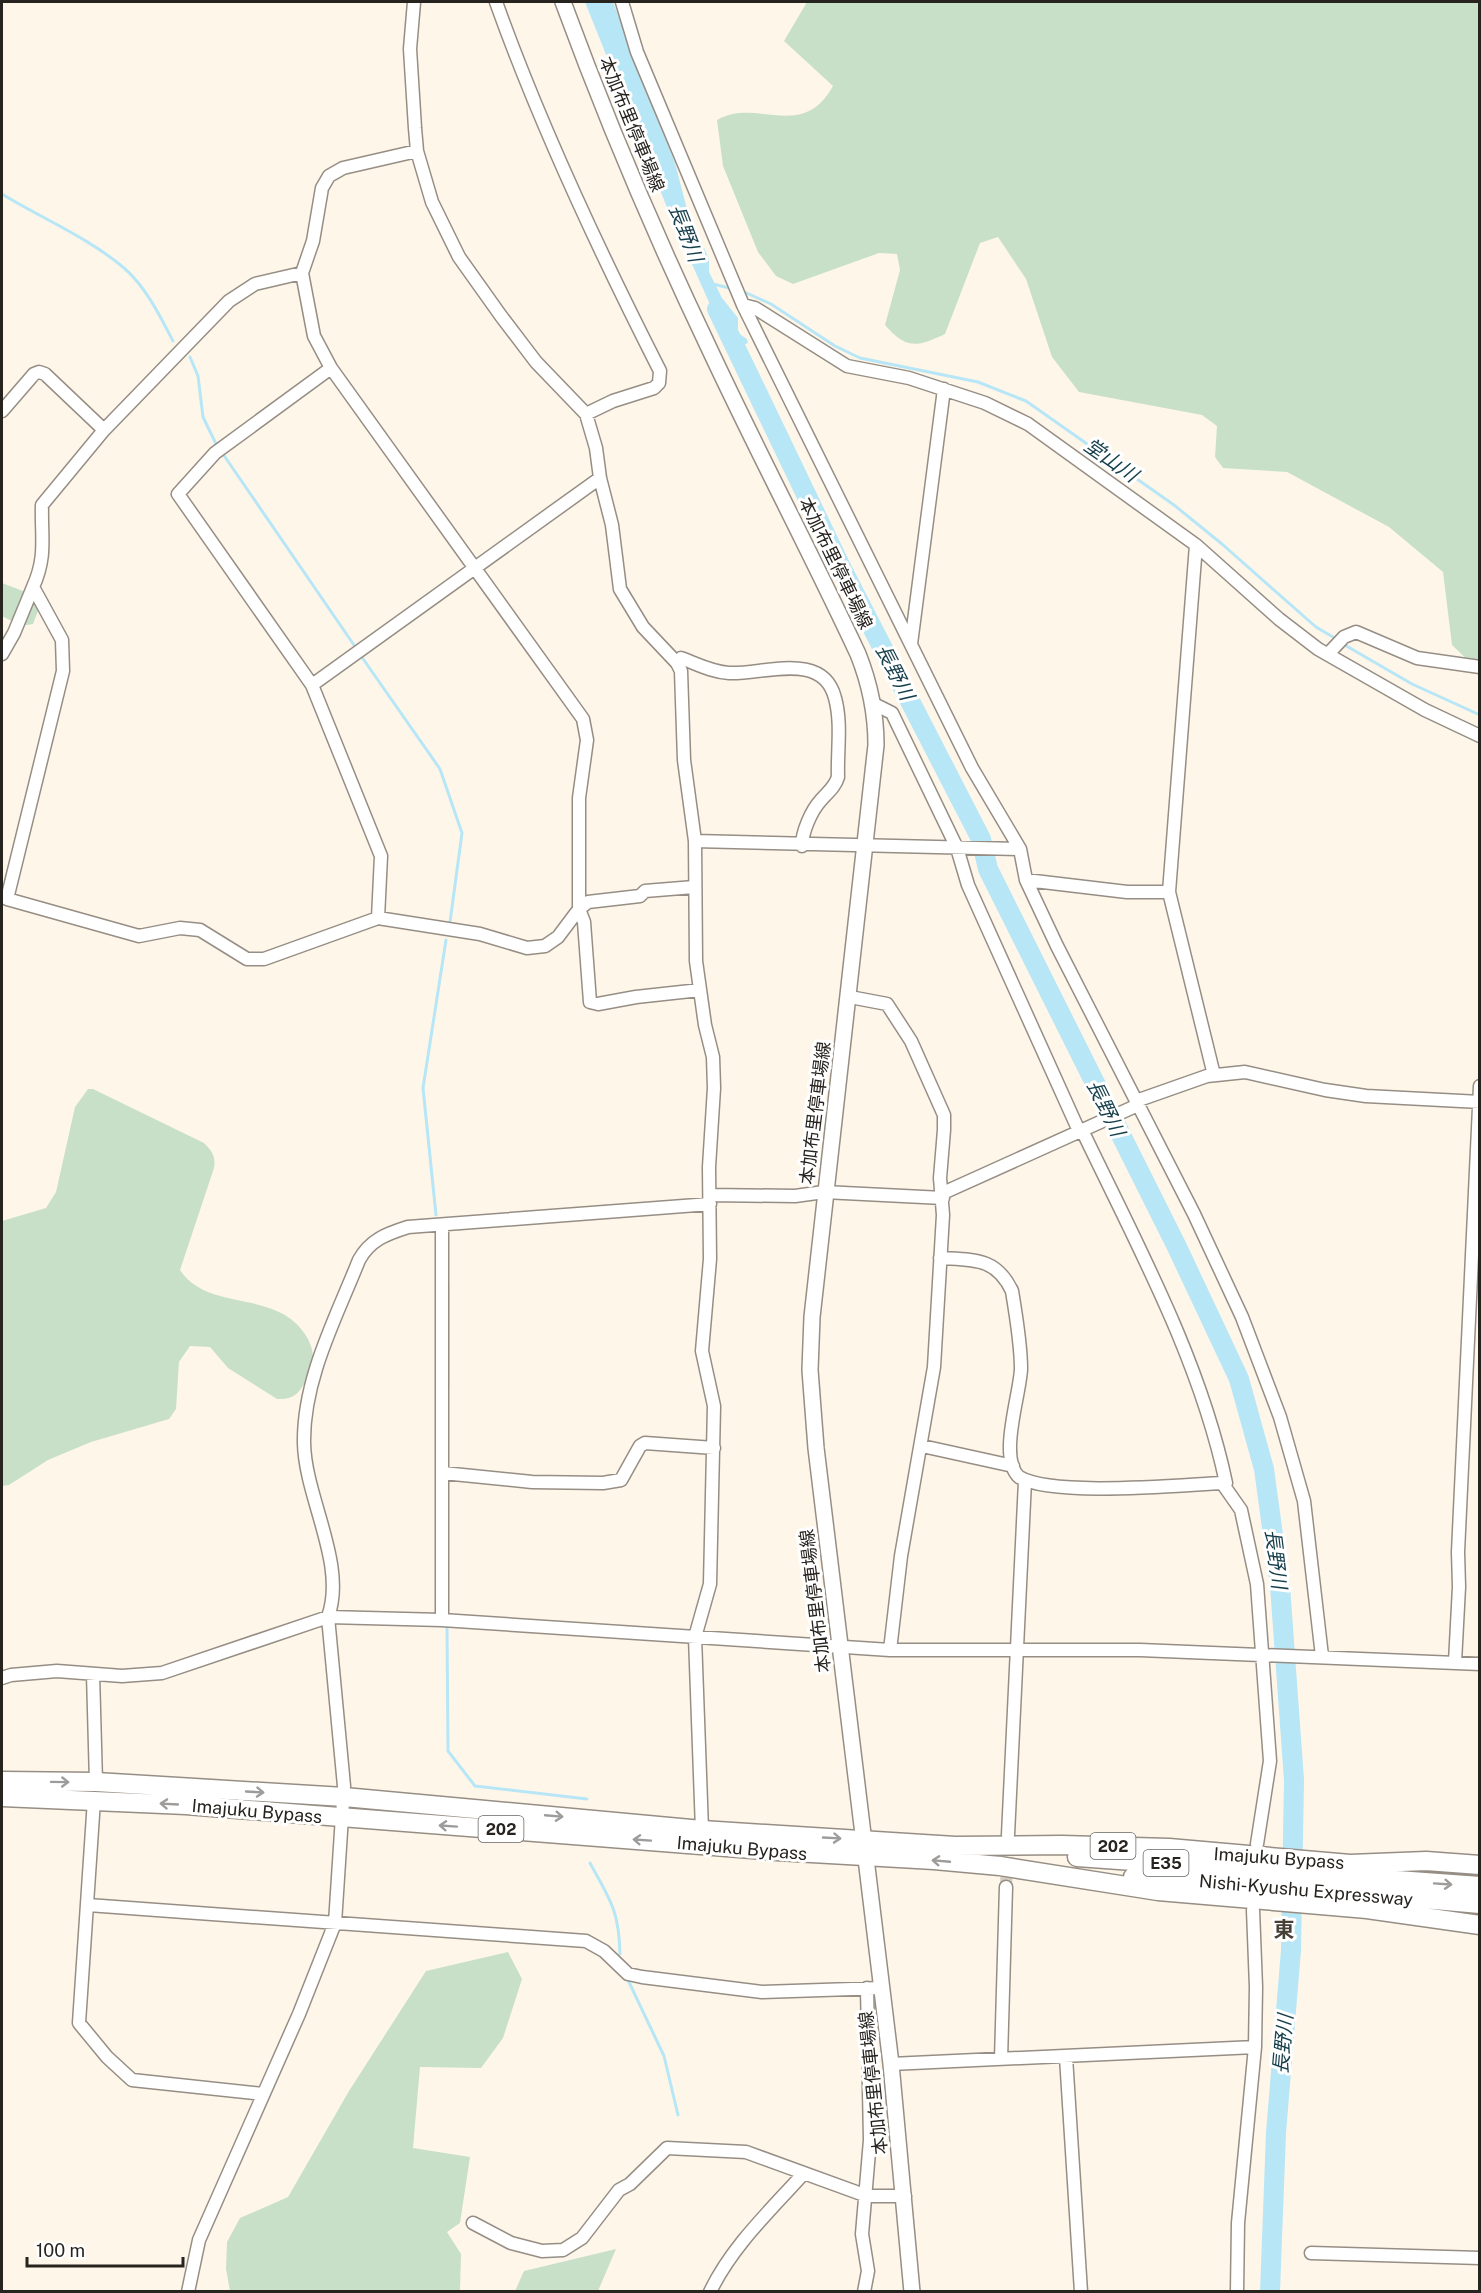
<svg xmlns="http://www.w3.org/2000/svg" width="1481" height="2293" font-family="'Public Sans','Noto Sans JP',sans-serif">
  <style>
    .green { fill: #c9e0c8 }
    .water { fill: #b7e6f6 }
    .lines { fill: none; stroke-linecap: round; stroke-linejoin: round }
    .stream { stroke: #b7e6f6; stroke-width: 3 }
    .river { stroke: #b7e6f6; stroke-width: 20 }
    .minor-tunnel { stroke: #d4ccc1; stroke-width: 12; stroke-dasharray: 12 6; stroke-linecap: butt }
    .minor-casing { stroke: #968e84; stroke-width: 15 }
    .major-casing { stroke: #968e84; stroke-width: 18 }
    .highway-casing { stroke: #968e84; stroke-width: 21 }
    .minor { stroke: #fff; stroke-width: 12 }
    .major { stroke: #fff; stroke-width: 15 }
    .highway { stroke: #fff; stroke-width: 18 }
    .oneway { stroke: #9e9c9a }
    .labels { text-anchor: middle; dominant-baseline: central; stroke-width: 6; stroke-linejoin: round; paint-order: stroke }
    .shield { fill: #fff; stroke: #686562; stroke-width: 1.5 }
    .shield-label { font-size: 16px; font-weight: bold; fill: #27231f }
    .street-label { font-size: 18px; fill: #27231f; stroke: #fff }
    .water-label { font-size: 20px; font-style: italic; fill: #163f4b; stroke: #fff }
    .quarter-label { font-size: 21px; font-weight: bold; fill: #463f36; stroke: #fff }
  </style>
  <rect width="100%" height="100%" fill="#fff6ea"/>
  <path class="green" d="M807,2H1479V671L1452,645L1443,572L1389,527L1287,472L1223,468L1215,457L1217,426L1202,415L1079,392L1052,357L1026,279L998,237L980,243L945,334C917,347 907,350 885,325L900,270L897,254L879,253L793,284L776,276L758,252L723,166L717,120C757,97 802,142 833,86L784,41Z
    M2,583L36,596L38,611L33,624L21,626L2,616Z
    M88,1089H93L204,1143C212,1151 216,1156 214,1168L180,1270C209,1314 280,1287 308,1339C316,1355 314,1367 305,1382C298,1395 292,1400 277,1399L228,1368L210,1347L190,1346L179,1362L176,1409L169,1419L91,1442L48,1460L9,1485L2,1486V1221L46,1208L56,1192L75,1107Z
    M508,1952L522,1979L503,2038L481,2068L420,2067L413,2148L470,2157L460,2223L447,2232L461,2254L460,2291H230L226,2269L227,2242L240,2218L288,2197L349,2091L426,1971Z
    M616,2249L598,2291H515L524,2271Z"/>
  <path class="water" d="M585,2H613L675,163L687,209L709,259V272L722,298L738,318V333L747,339L748,343L738,347L732,333L721,329L670,215Z"/>
  <g class="lines">
    <path class="stream" d="M2,194C41,218 89,238 124,268C146,287 160,316 173,341
      M713,284L733,289
      M742,291L771,304L835,346L860,358L978,382L1026,401L1174,505L1222,544L1316,627L1338,640
      M190,357L198,376L203,417L216,444
      M223,454L356,648
      M1343,644L1412,684L1480,715
      M359,653L440,769L462,833L450,922
      M436,1215L423,1088L446,940
      M448,1385V1287
      M447,1628L448,1751L475,1786L587,1799
      M590,1863C610,1900 619,1910 620,1954
      M628,1980L664,2056L678,2115"/>
    <path class="river" d="M717,309L840,565L981,839L988,869L1177,1247L1239,1379L1264,1469L1280,1586L1294,1780L1291,1950L1276,2133L1270,2292"/>
    <path class="minor-tunnel" d="M1006,1887L1008,1839"/>
    <g class="minor-casing">
      <path id="minor" d="M414,2L410,49L415,128L417,151L432,202L459,257L501,316L536,362L586,414L596,448L600,478L612,525L620,589L643,627L677,663L681,671L684,760L695,841L696,961L705,1025L713,1057L714,1088L709,1167L710,1259L702,1351L714,1406L710,1584L695,1637L702,1830
        M496,2C541,128 599,251 660,371L659,383L654,388L613,401L586,414
        M622,2L637,52L743,305L972,768L1020,849L1026,880L1057,946L1194,1214L1242,1317L1280,1417L1304,1501L1322,1656
        M417,151L343,168L329,176L322,188L313,241L302,273L314,336L331,368L583,719L587,740L579,798V909L584,922L590,1002L598,1004L636,997L700,990
        M302,273L255,284L229,301L104,430L42,505C41,537 47,556 33,587L62,640L63,671L7,899L139,936L180,928L200,930L247,959H264L378,918L480,934L527,948L545,946L558,937L579,909L588,902L640,896L645,891L694,887
        M743,305L755,308L847,366L909,378L985,403L1028,424L1196,545L1279,619L1318,649L1425,710L1480,736
        M331,368L215,453L178,494L312,685L381,856L378,918
        M2,411L34,374L39,372L45,374L104,430
        M1196,545L1169,892L1214,1075
        M911,644L944,389
        M2,654L14,633L33,587
        M1328,654L1344,637L1356,632L1417,658L1480,667
        M677,663L681,658C697,664 712,672 729,673C762,675 823,650 835,698C842,723 837,752 838,777C835,787 828,792 821,800C811,811 802,832 802,846
        M312,685L600,478
        M874,704L892,713L957,848L968,885L1079,1131
        M695,841L1020,849
        M1026,880L1127,892H1169
        M850,997L887,1004L911,1041L944,1115V1130L940,1178L943,1215L934,1367L901,1556L890,1650
        M1136,1101L1207,1076L1245,1072L1325,1090L1366,1096L1480,1102
        M1082,1130C1136,1243 1200,1359 1226,1483H1222
        M943,1193L1138,1105
        M710,1195L795,1196L824,1192L943,1198
        M940,1258C973,1260 996,1257 1012,1291C1016,1315 1021,1344 1021,1369C1020,1395 998,1458 1019,1477C1052,1497 1179,1485 1222,1483
        M922,1446L1013,1466
        M443,1473L532,1482L603,1483L621,1480L640,1446L645,1443L714,1448
        M1222,1483L1241,1510L1257,1584L1270,1761L1257,1844
        M442,1620V1226
        M1455,1662L1459,1587L1458,1552L1480,1086
        M93,1674L96,1782
        M2,1678L11,1675L57,1671L122,1676L162,1673L328,1617L442,1620L890,1650H1140L1480,1664
        M94,1800L79,2023L107,2057L132,2080L263,2094
        M1008,1835L1025,1481
        M88,1905L586,1941L604,1951L628,1974L642,1977L762,1992L882,1988
        M1066,2057L1081,2292
        M1001,2059L1006,1887
        M891,2064L1255,2047
        M473,2223L511,2243L542,2251L563,2250L582,2238L619,2190L630,2184L667,2148L746,2152L867,2196H905
        M1311,2253L1480,2258
        M188,2292L199,2240L299,2014L335,1923L344,1786L328,1617C347,1564 305,1498 304,1443C303,1379 336,1318 359,1260C370,1240 386,1234 408,1227L710,1204
        M710,2292C732,2246 770,2211 804,2173
        M864,2292L868,2271L862,2234L870,2140L867,1988
        M1237,2292L1238,2223L1255,2047L1256,1987L1253,1910"/>
    </g>
    <g class="major-casing">
      <path id="major" d="M563,2C606,119 655,235 709,348C757,451 810,551 858,654C870,684 876,712 876,745L812,1317L810,1370L816,1448L891,2064L912,2292"/>
    </g>
    <g class="highway-casing">
      <path id="highway" d="M2,1781L96,1782L344,1797L702,1830L955,1846L1062,1845L1169,1848L1350,1864L1426,1861L1480,1865
        M2,1797L186,1805L777,1851L934,1860L1000,1866L1158,1891L1367,1909L1480,1925
        M1077,1857L1480,1886
        M1133,1877L1232,1882L1480,1904"/>
    </g>
    <use href="#minor" class="minor"/>
    <use href="#major" class="major"/>
    <use href="#highway" class="highway"/>
  </g>
  <defs><path id="oneway-shaft" d="M-6 0H5M1.5-3L5.5 0L1.5 3" fill="none" stroke-width="1.6" stroke-linecap="round" stroke-linejoin="round" transform="scale(1.5)"/></defs>
  <g class="oneway">
    <use href="#oneway-shaft" transform="translate(60 1782) rotate(1)"/>
    <use href="#oneway-shaft" transform="translate(255 1792) rotate(3)"/>
    <use href="#oneway-shaft" transform="translate(169 1804) rotate(-177)"/>
    <use href="#oneway-shaft" transform="translate(554 1816) rotate(5)"/>
    <use href="#oneway-shaft" transform="translate(448 1826) rotate(-176)"/>
    <use href="#oneway-shaft" transform="translate(832 1838) rotate(3)"/>
    <use href="#oneway-shaft" transform="translate(642 1840) rotate(-176)"/>
    <use href="#oneway-shaft" transform="translate(941 1861) rotate(-175)"/>
    <use href="#oneway-shaft" transform="translate(1443 1884) rotate(4)"/>
  </g>
  <g class="labels">
    <g class="shield">
      <rect x="478.5" y="1816" width="45" height="26" rx="4.5"/>
      <rect x="1090.5" y="1833" width="45" height="26" rx="4.5"/>
      <rect x="1143.5" y="1850" width="45" height="26" rx="4.5"/>
    </g>
    <g class="shield-label">
      <text x="501" y="1829">202</text>
      <text x="1113" y="1846">202</text>
      <text x="1166" y="1863">E35</text>
    </g>
    <g class="street-label">
      <text transform="translate(632 124) rotate(68)">本加布里停車場線</text>
      <text transform="translate(836 563) rotate(64)">本加布里停車場線</text>
      <text transform="translate(815 1113) rotate(-83)">本加布里停車場線</text>
      <text transform="translate(815 1601) rotate(-97)">本加布里停車場線</text>
      <text transform="translate(257 1811) rotate(5)">Imajuku Bypass</text>
      <text transform="translate(742 1848) rotate(5)">Imajuku Bypass</text>
      <text transform="translate(1279 1858) rotate(4)">Imajuku Bypass</text>
      <text transform="translate(1306 1890) rotate(5)">Nishi-Kyushu Expressway</text>
      <text transform="translate(873 2083) rotate(-96)">本加布里停車場線</text>
    </g>
    <g class="water-label">
      <text transform="translate(686 233) rotate(69)">長野川</text>
      <text transform="translate(1111 460) rotate(35)">堂山川</text>
      <text transform="translate(895 672) rotate(63)">長野川</text>
      <text transform="translate(1106 1108) rotate(64)">長野川</text>
      <text transform="translate(1276 1559) rotate(83)">長野川</text>
      <text transform="translate(1283 2044) rotate(-85)">長野川</text>
    </g>
    <g class="quarter-label">
      <text x="1284" y="1929">東</text>
    </g>
  </g>
  <rect width="1481" height="2293" fill="none" stroke="#27231f" stroke-width="6"/>
  <path d="M27 2257v9h156v-9" fill="none" stroke="#27231f" stroke-width="3"/>
  <text x="36" y="2257" font-size="18" fill="#27231f" stroke="#ffffff" stroke-width="4.5" paint-order="stroke">100 m</text>
</svg>
